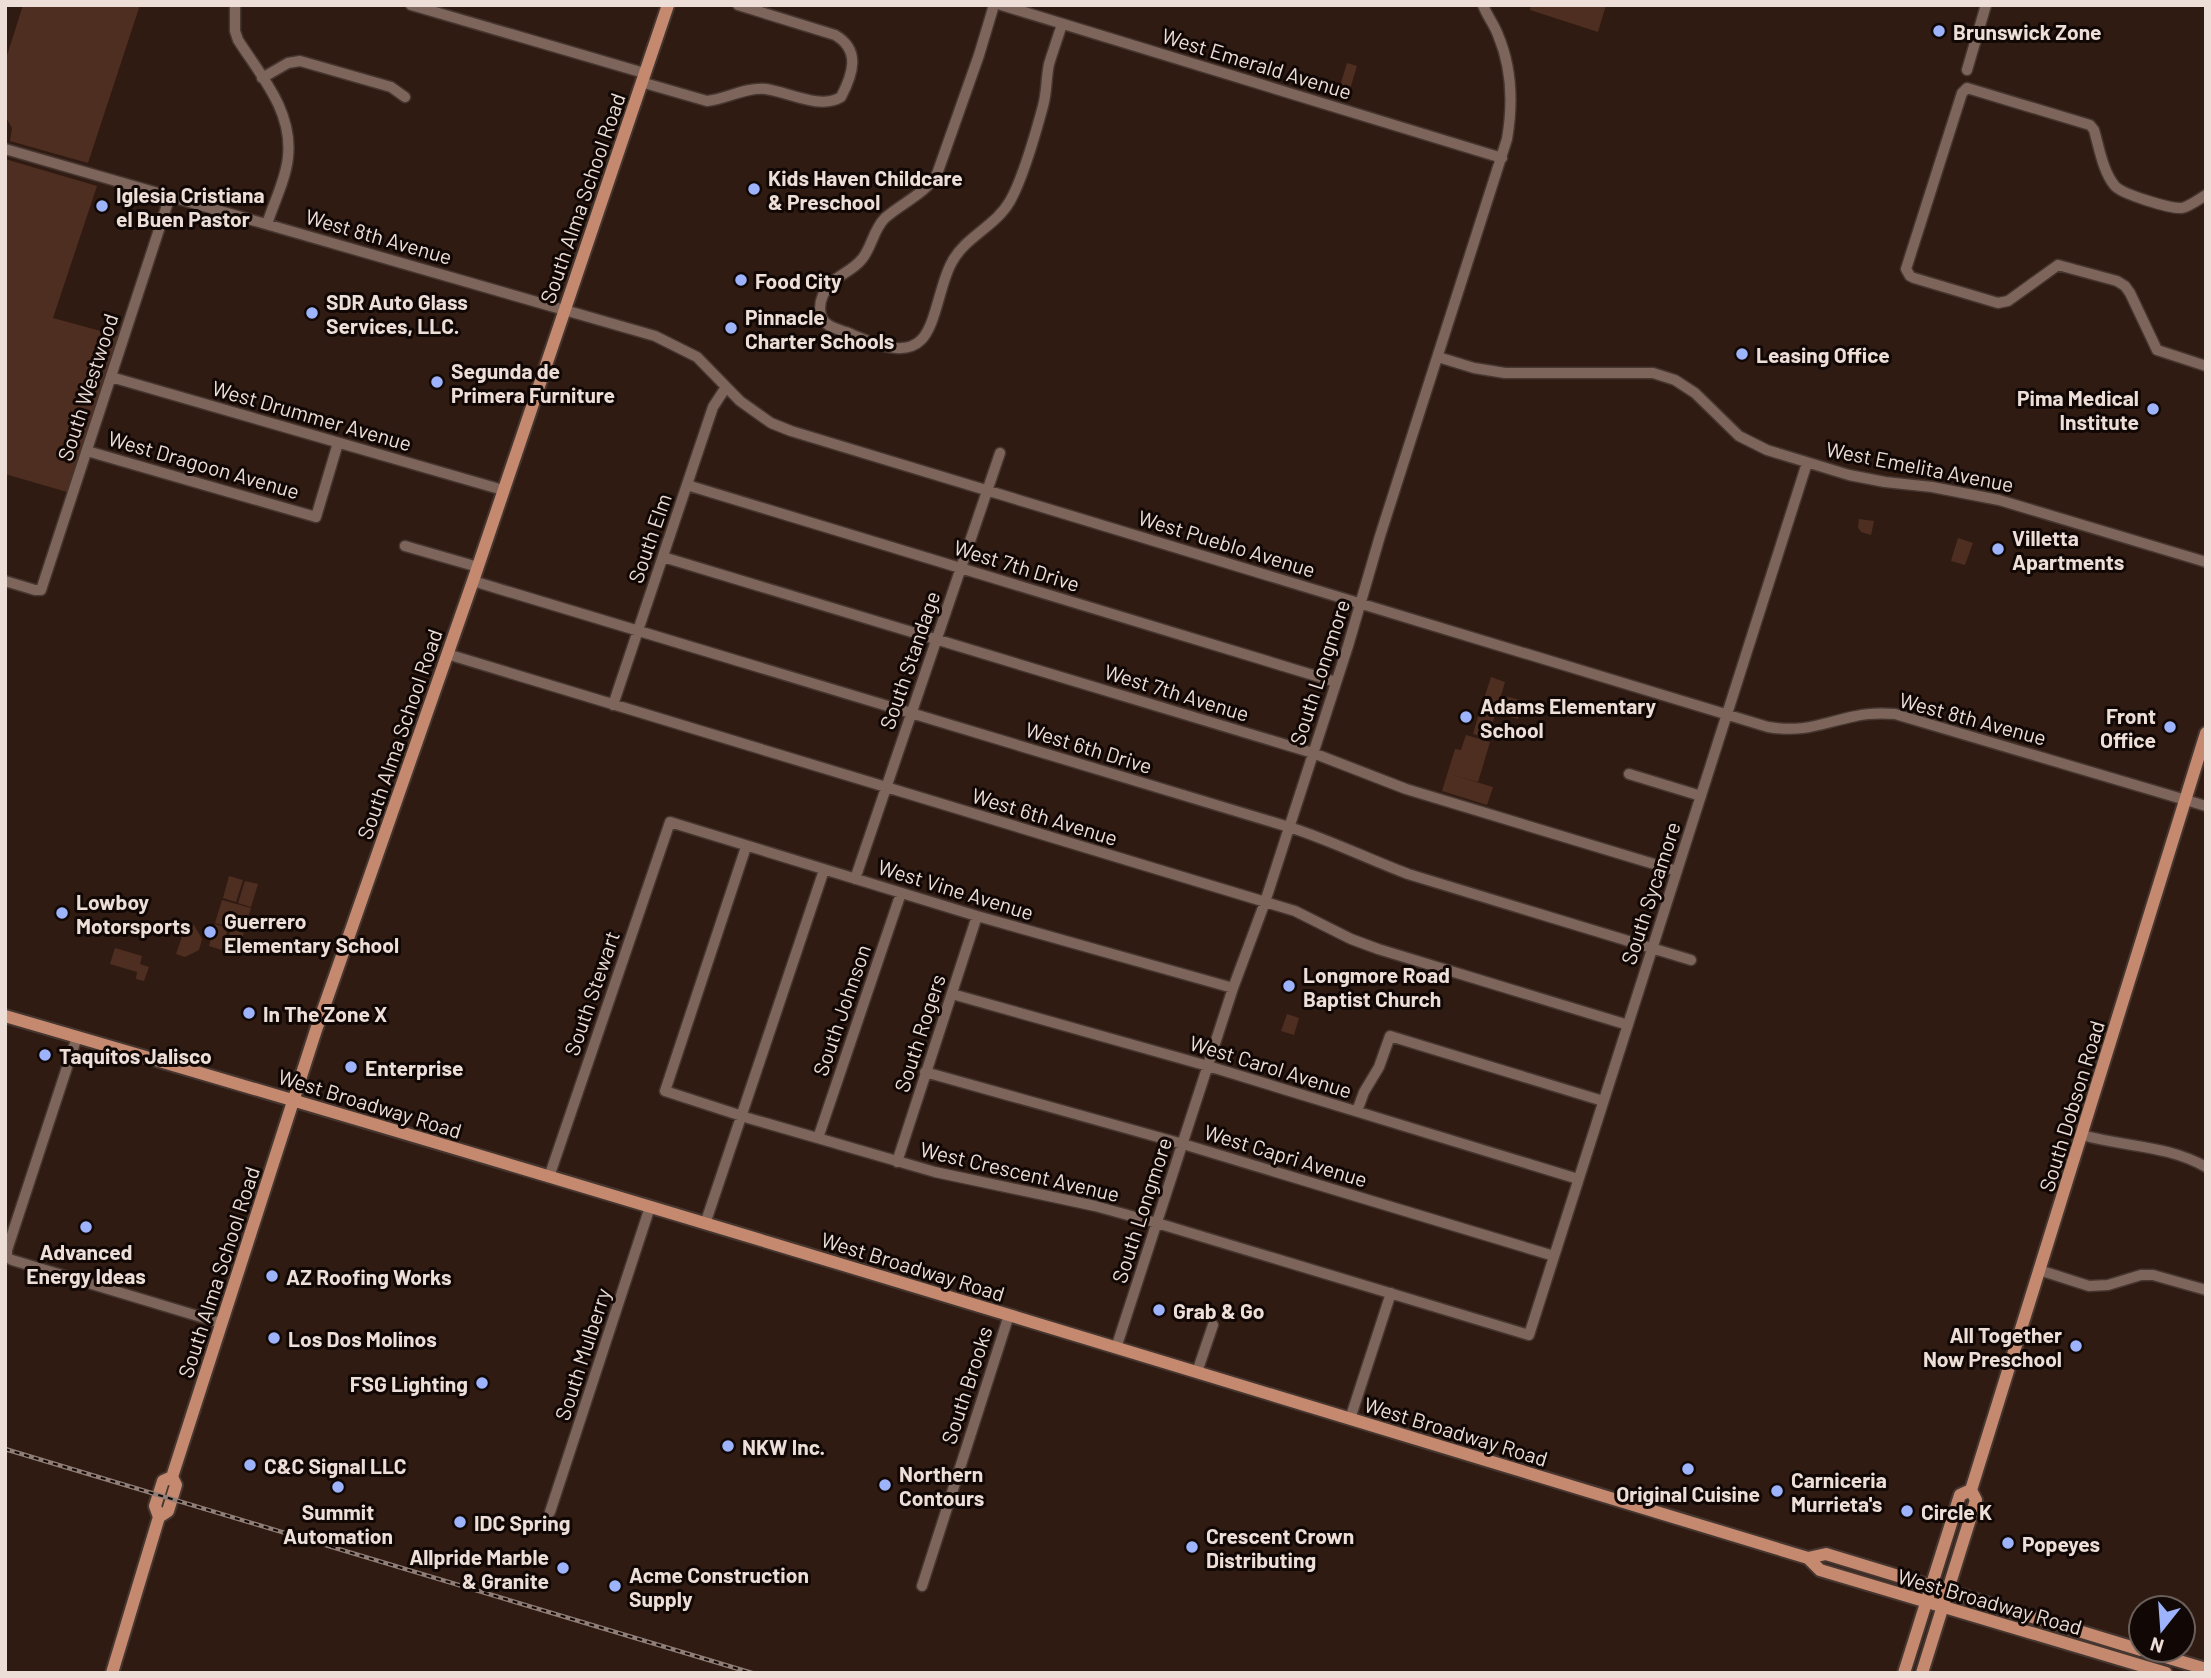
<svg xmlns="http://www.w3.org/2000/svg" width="2211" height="1678" font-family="Barlow,sans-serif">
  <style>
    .green { fill: #4e2e20 }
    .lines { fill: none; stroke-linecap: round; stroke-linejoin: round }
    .minor-casing { stroke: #463630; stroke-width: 13 }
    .major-casing { stroke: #463630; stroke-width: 16 }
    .minor { stroke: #7e655b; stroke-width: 10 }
    .major { stroke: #c4896f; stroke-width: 12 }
    .rail-casing { stroke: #8f7d76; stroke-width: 4.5 }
    .rail { stroke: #110805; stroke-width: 2; stroke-dasharray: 5; stroke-linecap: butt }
    .poi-dot { fill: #9db4fd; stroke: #110805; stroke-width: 2.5 }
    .labels { text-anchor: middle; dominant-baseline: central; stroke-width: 6; stroke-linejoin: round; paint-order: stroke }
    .poi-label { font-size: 21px; font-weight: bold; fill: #edded8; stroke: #110805; text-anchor: start }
    .street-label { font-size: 21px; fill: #edded8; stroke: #110805 }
  </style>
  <rect width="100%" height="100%" fill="#301b13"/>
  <path class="green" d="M23,5H140L88,163L10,141L12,128L5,116V62Z
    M1531,5H1606L1598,32L1530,10Z
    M1347,63L1357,66L1350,89L1340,86Z
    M5,159L97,186L53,318L119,336L67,492L5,474Z
    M1859,519L1874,521L1871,535L1861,532L1858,527Z
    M1958,538L1973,543L1965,565L1951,561Z
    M1491,677L1505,682L1496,713L1481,708Z
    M1505,696L1523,701L1518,719L1500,714Z
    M1480,710L1495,715L1488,738L1473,734Z
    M1466,735L1490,742L1478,782L1453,775L1493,787L1487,805L1442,791L1455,749L1461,750Z
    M229,876L243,880L236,902L223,898Z
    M245,881L258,884L251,907L238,903Z
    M222,900L251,908L244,931L215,923Z
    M189,924L194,925L202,939L199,950L185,957L176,954L186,925L188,926Z
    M215,924L228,928L222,950L209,946Z
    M231,929L244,933L237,955L224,951Z
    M115,948L142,956L140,964L149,967L144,981L136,979L137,972L110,964Z
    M1287,1014L1299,1018L1294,1035L1281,1031Z"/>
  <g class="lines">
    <g class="minor-casing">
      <path id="minor" d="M235,5V31L238,40C261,76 293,111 288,157C286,179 274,202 267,224
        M411,5L644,73
        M994,5L979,55L937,174C924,195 903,202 885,218C873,230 872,247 862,259C850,274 831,276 823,295C819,304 818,317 827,324C832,328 840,330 846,332C866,340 902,359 921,340C936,326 940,282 952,262C965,237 996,226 1010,201C1023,178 1036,132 1043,106C1047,92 1046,78 1049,64C1053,51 1058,37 1062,24
        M1001,5L1502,158
        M1967,70L1986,5
        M262,78L288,63L300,61L391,87L405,97
        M641,82L707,101C727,99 745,87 766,89C788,92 820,110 841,97C853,74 861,50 835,35L738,5
        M5,149L655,336L697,357L740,401L771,423L791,431L1768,727C1806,733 1821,723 1856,716C1869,713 1882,713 1895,714L2206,806
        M2206,195C2199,199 2190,206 2182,208C2170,209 2122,194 2115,186C2103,172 2099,147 2094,130L2090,125L1967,88L1962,93L1906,269L1910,276L1914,278L1998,303L2008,301L2058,265L2117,281L2125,286L2130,293L2157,350L2206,366
        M1438,357L1474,368L1505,373H1653L1675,380L1695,393L1739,436L1767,450L1849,475L1885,482L1932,487L1999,500L2206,562
        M111,377L503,490
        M87,451L316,517L338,443
        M687,485L1336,682
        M405,546L478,567
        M663,557L1313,753L1406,789L1677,871
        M5,581L35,590H41L42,587L170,196
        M473,581L1289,827C1330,840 1368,859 1408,874L1691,960
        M447,654L1295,911L1351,939L1378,949L1628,1025
        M613,705L713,407L726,387
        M1629,774L1701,796
        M746,847L665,1091L748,1118L935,1172L1095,1206L1157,1223L1529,1335L1807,463
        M855,879L1000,453
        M952,994L1208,1066L1578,1179
        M77,1037L7,1250V1257L12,1260L221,1323
        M925,1072L1183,1144L1554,1256
        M1357,1111L1364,1092L1379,1067L1390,1036L1603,1101
        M2082,1135C2125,1147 2167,1145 2206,1167
        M818,1138L901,893
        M897,1162L977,916
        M549,1177L670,822L977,916L1233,988
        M705,1224L824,870
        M2039,1270L2089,1286L2108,1285L2141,1275H2153L2206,1290
        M1116,1348L1233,988L1265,902L1348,646L1380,536L1507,139C1513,104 1512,68 1498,35C1494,24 1487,16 1483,5
        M1197,1372L1213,1325
        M1350,1419L1391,1293
        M550,1512L650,1207
        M922,1586L1009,1315"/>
    </g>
    <g class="major-casing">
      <path id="major" d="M5,1016C608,1191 1208,1376 1808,1558L1820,1570L2166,1673
        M159,1517L168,1511L176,1485L172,1477
        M1808,1558L1826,1554L2141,1650
        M2142,1650L2206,1669
        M112,1673L159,1517L155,1506L163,1481L172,1477L316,1030L473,581L668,5
        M1904,1673L1960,1495L1971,1490
        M1922,1673L1976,1500L1971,1490L2206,733"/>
    </g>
    <use href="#minor" class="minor"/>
    <use href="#major" class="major"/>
    <g class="rail-casing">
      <path id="rail" d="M5,1449L752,1673"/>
    </g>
    <use href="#rail" class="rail"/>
  </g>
  <g class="poi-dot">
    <circle cx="1939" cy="31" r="7"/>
    <circle cx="754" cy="189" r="7"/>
    <circle cx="102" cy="206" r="7"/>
    <circle cx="741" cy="280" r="7"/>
    <circle cx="312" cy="313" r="7"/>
    <circle cx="731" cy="328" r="7"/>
    <circle cx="1742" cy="354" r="7"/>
    <circle cx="437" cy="382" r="7"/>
    <circle cx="2153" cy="409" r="7"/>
    <circle cx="1998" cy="549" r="7"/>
    <circle cx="1466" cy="717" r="7"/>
    <circle cx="2170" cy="727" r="7"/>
    <circle cx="62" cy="913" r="7"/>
    <circle cx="210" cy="932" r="7"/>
    <circle cx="1289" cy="986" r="7"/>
    <circle cx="249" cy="1013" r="7"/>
    <circle cx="45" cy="1055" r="7"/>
    <circle cx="351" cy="1067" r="7"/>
    <circle cx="86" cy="1227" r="7"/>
    <circle cx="272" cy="1276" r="7"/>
    <circle cx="1159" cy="1310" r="7"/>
    <circle cx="274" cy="1338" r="7"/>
    <circle cx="2076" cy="1346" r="7"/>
    <circle cx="482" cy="1383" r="7"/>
    <circle cx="728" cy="1446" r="7"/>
    <circle cx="250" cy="1465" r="7"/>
    <circle cx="1688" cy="1469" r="7"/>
    <circle cx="885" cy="1485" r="7"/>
    <circle cx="338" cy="1487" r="7"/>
    <circle cx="1777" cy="1491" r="7"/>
    <circle cx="1907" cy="1511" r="7"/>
    <circle cx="460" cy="1522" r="7"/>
    <circle cx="2008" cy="1543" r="7"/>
    <circle cx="1192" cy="1547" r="7"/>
    <circle cx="563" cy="1568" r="7"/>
    <circle cx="615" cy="1586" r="7"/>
  </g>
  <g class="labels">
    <g class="poi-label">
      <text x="1953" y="31">Brunswick Zone</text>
      <text x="768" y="177">Kids Haven Childcare<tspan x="768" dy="24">&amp; Preschool</tspan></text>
      <text x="116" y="194">Iglesia Cristiana<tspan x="116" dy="24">el Buen Pastor</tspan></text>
      <text x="755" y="280">Food City</text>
      <text x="326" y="301">SDR Auto Glass<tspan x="326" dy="24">Services, LLC.</tspan></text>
      <text x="745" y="316">Pinnacle<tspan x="745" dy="24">Charter Schools</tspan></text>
      <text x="1756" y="354">Leasing Office</text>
      <text x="451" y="370">Segunda de<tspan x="451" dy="24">Primera Furniture</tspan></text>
      <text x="2139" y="397" text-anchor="end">Pima Medical<tspan x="2139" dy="24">Institute</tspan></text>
      <text x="2012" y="537">Villetta<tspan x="2012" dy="24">Apartments</tspan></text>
      <text x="1480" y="705">Adams Elementary<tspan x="1480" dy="24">School</tspan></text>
      <text x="2156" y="715" text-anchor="end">Front<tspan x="2156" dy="24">Office</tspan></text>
      <text x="76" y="901">Lowboy<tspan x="76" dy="24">Motorsports</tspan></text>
      <text x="224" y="920">Guerrero<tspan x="224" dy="24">Elementary School</tspan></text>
      <text x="1303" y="974">Longmore Road<tspan x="1303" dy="24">Baptist Church</tspan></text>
      <text x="263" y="1013">In The Zone X</text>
      <text x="59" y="1055">Taquitos Jalisco</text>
      <text x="365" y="1067">Enterprise</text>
      <text x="86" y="1251" text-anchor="middle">Advanced<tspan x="86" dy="24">Energy Ideas</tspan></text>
      <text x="286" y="1276">AZ Roofing Works</text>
      <text x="1173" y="1310">Grab &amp; Go</text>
      <text x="2062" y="1334" text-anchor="end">All Together<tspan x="2062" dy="24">Now Preschool</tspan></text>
      <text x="288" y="1338">Los Dos Molinos</text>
      <text x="468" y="1383" text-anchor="end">FSG Lighting</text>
      <text x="742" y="1446">NKW Inc.</text>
      <text x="264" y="1465">C&amp;C Signal LLC</text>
      <text x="899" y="1473">Northern<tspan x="899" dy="24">Contours</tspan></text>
      <text x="1791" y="1479">Carniceria<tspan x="1791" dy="24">Murrieta's</tspan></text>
      <text x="1688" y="1493" text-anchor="middle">Original Cuisine</text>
      <text x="338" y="1511" text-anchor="middle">Summit<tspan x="338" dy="24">Automation</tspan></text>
      <text x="1921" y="1511">Circle K</text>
      <text x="474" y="1522">IDC Spring</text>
      <text x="1206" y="1535">Crescent Crown<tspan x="1206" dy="24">Distributing</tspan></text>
      <text x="2022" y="1543">Popeyes</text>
      <text x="549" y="1556" text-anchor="end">Allpride Marble<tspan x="549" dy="24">&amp; Granite</tspan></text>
      <text x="629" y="1574">Acme Construction<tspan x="629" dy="24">Supply</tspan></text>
    </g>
    <g class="street-label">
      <text transform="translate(1257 63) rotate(17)">West Emerald Avenue</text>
      <text transform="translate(582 198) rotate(-71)">South Alma School Road</text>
      <text transform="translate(379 236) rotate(16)">West 8th Avenue</text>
      <text transform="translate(87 387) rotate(-72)">South Westwood</text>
      <text transform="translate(312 415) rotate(16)">West Drummer Avenue</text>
      <text transform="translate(204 464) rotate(16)">West Dragoon Avenue</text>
      <text transform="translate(1920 466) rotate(11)">West Emelita Avenue</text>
      <text transform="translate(649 538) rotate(-71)">South Elm</text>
      <text transform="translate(1227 543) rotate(17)">West Pueblo Avenue</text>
      <text transform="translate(1017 565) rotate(17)">West 7th Drive</text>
      <text transform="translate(909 660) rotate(-71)">South Standage</text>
      <text transform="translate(1319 672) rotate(-72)">South Longmore</text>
      <text transform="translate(1177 692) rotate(17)">West 7th Avenue</text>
      <text transform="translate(1973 718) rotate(15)">West 8th Avenue</text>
      <text transform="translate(399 734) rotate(-71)">South Alma School Road</text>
      <text transform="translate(1089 747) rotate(17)">West 6th Drive</text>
      <text transform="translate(1045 816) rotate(17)">West 6th Avenue</text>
      <text transform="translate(956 889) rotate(17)">West Vine Avenue</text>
      <text transform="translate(1650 893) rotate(-72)">South Sycamore</text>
      <text transform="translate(591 993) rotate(-71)">South Stewart</text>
      <text transform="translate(841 1010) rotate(-71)">South Johnson</text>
      <text transform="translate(919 1033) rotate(-72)">South Rogers</text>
      <text transform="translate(1271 1066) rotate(17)">West Carol Avenue</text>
      <text transform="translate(370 1103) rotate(17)">West Broadway Road</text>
      <text transform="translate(2071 1106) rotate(-73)">South Dobson Road</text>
      <text transform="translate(1286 1155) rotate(17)">West Capri Avenue</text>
      <text transform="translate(1020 1171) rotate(13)">West Crescent Avenue</text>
      <text transform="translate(1141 1210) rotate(-72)">South Longmore</text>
      <text transform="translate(913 1266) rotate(17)">West Broadway Road</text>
      <text transform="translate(218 1272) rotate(-72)">South Alma School Road</text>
      <text transform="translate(582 1354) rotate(-72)">South Mulberry</text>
      <text transform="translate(966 1385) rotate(-72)">South Brooks</text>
      <text transform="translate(1456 1431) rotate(17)">West Broadway Road</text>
      <text transform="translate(1990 1601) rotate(16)">West Broadway Road</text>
    </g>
  </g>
  <rect width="2211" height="1678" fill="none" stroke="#edded8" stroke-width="14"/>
  <g transform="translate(2162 1629) rotate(197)"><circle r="33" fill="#110805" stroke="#695e59" stroke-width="2"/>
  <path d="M0-5L12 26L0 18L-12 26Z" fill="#9db4fd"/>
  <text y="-10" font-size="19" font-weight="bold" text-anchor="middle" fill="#edded8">N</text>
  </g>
</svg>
